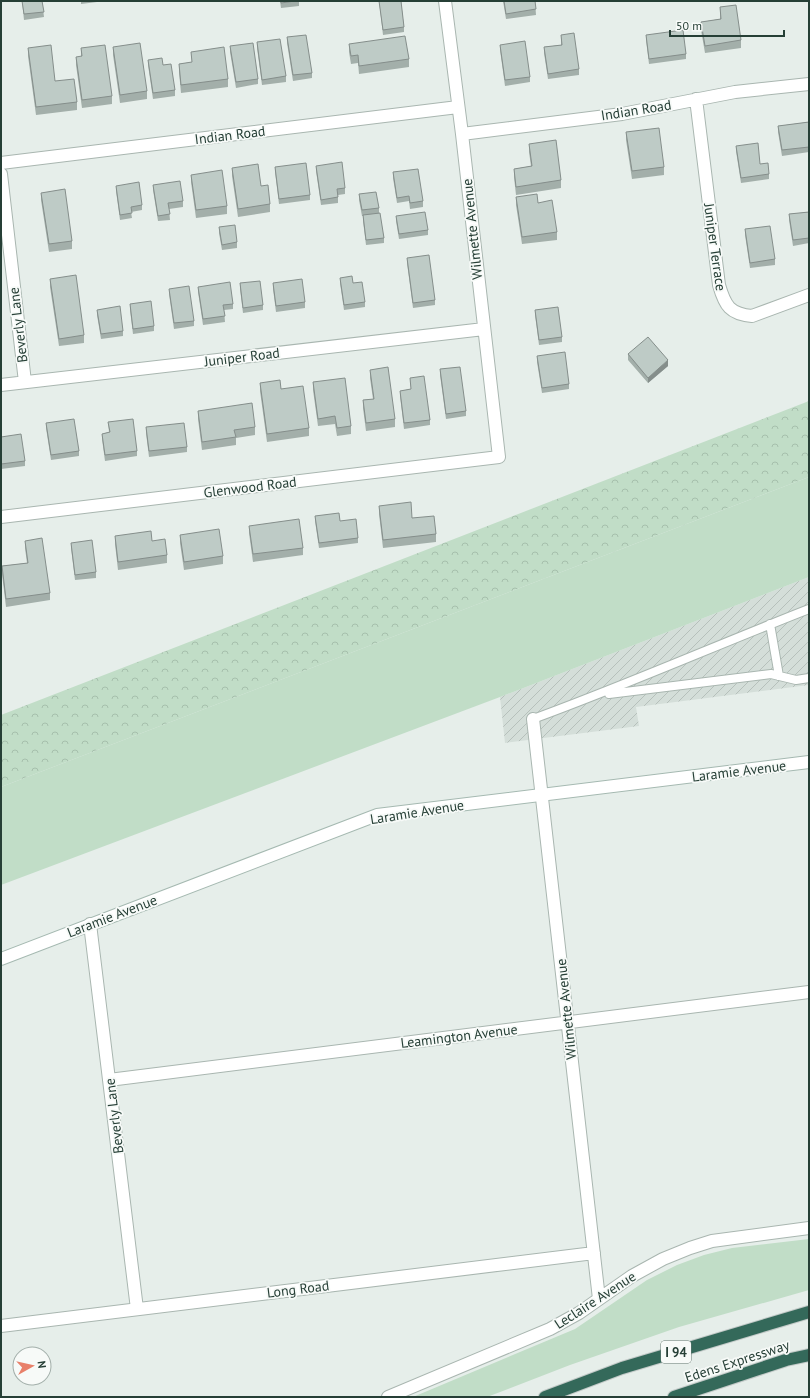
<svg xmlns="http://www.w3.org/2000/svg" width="810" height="1398" font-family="'PT Sans',sans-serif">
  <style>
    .industrial { fill: url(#industrial-furrows) }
    .green { fill: #c1ddc7 }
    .forest { fill: url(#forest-crowns) }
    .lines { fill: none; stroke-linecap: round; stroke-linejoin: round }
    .lane-casing { stroke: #a9b6b0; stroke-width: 10 }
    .street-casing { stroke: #a9b6b0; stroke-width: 14 }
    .secondary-casing { stroke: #a5b9b1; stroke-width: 14 }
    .highway-casing { stroke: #c2c9c7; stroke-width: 14 }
    .lane { stroke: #fff; stroke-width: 8 }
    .street { stroke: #fff; stroke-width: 12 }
    .secondary { stroke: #fff; stroke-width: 12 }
    .highway { stroke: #34695a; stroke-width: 12 }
    .wall { fill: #a3afaa }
    .shaded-wall { fill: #858e8b }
    .building { fill: #becbc6; stroke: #858e8b }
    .labels { text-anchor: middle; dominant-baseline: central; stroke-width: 3.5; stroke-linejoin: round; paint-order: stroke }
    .shield { fill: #f7faf8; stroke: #657770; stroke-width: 1 }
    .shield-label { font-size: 13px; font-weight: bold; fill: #263f36 }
    .street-label { font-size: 14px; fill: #263f36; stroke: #f7faf8 }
  </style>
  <defs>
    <pattern id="industrial-furrows" width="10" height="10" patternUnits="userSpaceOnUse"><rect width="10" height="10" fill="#d4ded9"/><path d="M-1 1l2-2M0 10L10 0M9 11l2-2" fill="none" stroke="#b6c0bb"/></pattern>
    <pattern id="forest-crowns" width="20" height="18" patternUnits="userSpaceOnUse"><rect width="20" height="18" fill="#c1ddc7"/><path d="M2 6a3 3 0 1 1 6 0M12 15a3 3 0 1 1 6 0" fill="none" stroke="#a6bfac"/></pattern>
  </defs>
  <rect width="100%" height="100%" fill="#e6eeea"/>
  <path class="industrial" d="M809,577V685L636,707L639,726L505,743L500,697Z"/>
  <path class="green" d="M809,477V577L500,697L1,885V787Z
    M809,1239V1290L679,1327L570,1365L487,1397H413L575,1329L647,1280L677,1265L704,1255L732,1248Z"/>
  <path class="forest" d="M809,401V477L1,787V715Z"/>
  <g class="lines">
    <g class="lane-casing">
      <path id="lane" d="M770,624L779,676
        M609,694L771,674L796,680L809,678
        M533,719C626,685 717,645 809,609"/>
    </g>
    <g class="street-casing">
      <path id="street" d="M696,99L719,285C725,306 730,314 752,316L809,295
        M462,134L622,114L735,92L809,84
        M1,163L458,107
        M1,174L25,382
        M1,385L484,329
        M1,517L499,457L462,134L445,1
        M533,719L599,1299
        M90,924L137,1309
        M109,1080L809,992
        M1,1326L594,1253
        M388,1397L550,1329L579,1313L632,1276L663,1259L690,1248L712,1241L809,1228"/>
    </g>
    <g class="secondary-casing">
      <path id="secondary" d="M1,959L377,815L809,762"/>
    </g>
    <g class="highway-casing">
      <path id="highway" d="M545,1397L622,1368L809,1312
        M674,1397L786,1360L809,1355"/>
    </g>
    <use href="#lane" class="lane"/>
    <use href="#street" class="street"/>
    <use href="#secondary" class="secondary"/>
    <use href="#highway" class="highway"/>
  </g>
  <path class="wall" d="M22,1H42L44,17L24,20Z
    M81,1H105L81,4Z
    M280,1H299V6L281,8Z
    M379,1H401L404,27V32L383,35Z
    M503,1H535L536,15L506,19Z
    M720,7L741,40V48L705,53L701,30V22L720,19Z
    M561,35L579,69V75L548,79L544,53V47L561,45Z
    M646,35L686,54V59L649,64L646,40Z
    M287,37L312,73V78L293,81L287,43Z
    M257,42L286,76V82L262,85L257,48Z
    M349,44L409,59V67L359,74L358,63L351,64L349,52Z
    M500,45L530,77V82L505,86L500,50Z
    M230,46L258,79V84L236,88L230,52Z
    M113,47L147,91V99L120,103L113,55Z
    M28,48L55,81L77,102V110L36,115L28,56Z
    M81,48L112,96V104L82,108L76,65V57H81Z
    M191,52L228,79V87L181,93L179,72V64L192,62Z
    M148,60L163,65L175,90V96L153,99L148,65Z
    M809,122V152L782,156L778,132V126Z
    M626,132L664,167V175L632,179L626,140Z
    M529,144L561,180V188L516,195L514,177V169L531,166L529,152Z
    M736,146L760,164L769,174V179L741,183L736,151Z
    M316,166L345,188V194L338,195V203L321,205L316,171Z
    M275,167L310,195V200L279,204L275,172Z
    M232,168L261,186L270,204V212L238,217L232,176Z
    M393,172L423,201V207L410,209L409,201L397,203L393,178Z
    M191,175L227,206V214L196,218L191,182Z
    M153,185L183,201V207L169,209L170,220L158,221L153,190Z
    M116,186L142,205V210L131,212L132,218L120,220L116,191Z
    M41,193L72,241V249L49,252L41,200Z
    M359,194L379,208V213L384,238V243L366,245L363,221V216H362L359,200Z
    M516,197L557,232V240L522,244L516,205Z
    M809,212V243L793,246L789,220V214Z
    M396,216L428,230V235L399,239L396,221Z
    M219,227L237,242V248L222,250L219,233Z
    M745,229L775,259V265L750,268L745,235Z
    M407,258L435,300V305L413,308L407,263Z
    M340,278L353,283L365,302V307L344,310L340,283Z
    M50,279L84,335V343L59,346L50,287Z
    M240,283L263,305V310L243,313L240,289Z
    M273,283L305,302V308L276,312L273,289Z
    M198,287L233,304V309L224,310L225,322L203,325L198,292Z
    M169,289L194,321V326L174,329L169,294Z
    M130,304L154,326V331L133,334L130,310Z
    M97,310L123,331V336L101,339L97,315Z
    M535,310L562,337V342L539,345L535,315Z
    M628,354L668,366L648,383L628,360Z
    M537,356L569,384V389L542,393L537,362Z
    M440,369L466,411V416L446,419L440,375Z
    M370,370L395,419V427L366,431L363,408V400L373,399L370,378Z
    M410,378L430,420V425L404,429L400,396V391L411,389Z
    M313,382L351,426V434L337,436L335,424L318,426L313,390Z
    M260,383L281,389L309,428V436L267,442L260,391Z
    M198,411L255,427V435L236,438V445L202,450L198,419Z
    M108,422L137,451V456L105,461L102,439V434L109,432Z
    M46,423L79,451V456L51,460L46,428Z
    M146,427L187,447V452L149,457L146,433Z
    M1,437L25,461V466L1,469Z
    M379,506L412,518L436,534V542L383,548L379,514Z
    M315,516L340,521L358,538V543L319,548L315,521Z
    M249,526L303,548V555L253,562L249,533Z
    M180,535L223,556V564L184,570L180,543Z
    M115,536L152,541L167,555V563L118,570L115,544Z
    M25,541L50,593V600L6,607L2,574V566L27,563L25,548Z
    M71,543L96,572V578L75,580L71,548Z"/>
  <path class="shaded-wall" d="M668,360V366L648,383V378Z"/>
  <path class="building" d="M22,1H42L44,12L24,14Z
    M281,1H295L281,3Z
    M379,1H401L404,27L383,30Z
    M504,1H535L536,9L506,14Z
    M736,5L741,40L705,46L701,22L721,19L720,7Z
    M683,30L686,54L649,59L646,35Z
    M574,33L579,69L548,74L544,47L562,45L561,35Z
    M306,35L312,73L293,75L287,37Z
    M405,36L409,59L359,66L358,55L351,56L349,44Z
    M280,39L286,76L262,80L257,42Z
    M525,41L530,77L505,80L500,45Z
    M140,43L147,91L120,95L113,47Z
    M253,43L258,79L236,82L230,46Z
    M51,45L55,81L74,79L77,102L36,107L28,48Z
    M105,45L112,96L82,100L76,57L82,56L81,48Z
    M224,47L228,79L181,85L179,64L192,62L191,52Z
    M162,58L163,65L171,64L175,90L153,93L148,60Z
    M809,122V147L782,150L778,126Z
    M659,128L664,167L632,171L626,132Z
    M556,140L561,180L516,187L514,169L532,166L529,144Z
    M758,143L760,164L768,163L769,174L741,178L736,146Z
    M342,162L345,188L337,189L338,197L321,200L316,166Z
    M306,163L310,195L279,199L275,167Z
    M258,164L261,186L268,185L270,204L238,209L232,168Z
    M418,169L423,201L410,203L409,196L397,198L393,172Z
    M222,170L227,206L196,210L191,175Z
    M180,181L183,201L168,203L170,214L158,216L153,185Z
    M139,182L142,205L131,207L132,213L120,215L116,186Z
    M65,189L72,241L49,244L41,193Z
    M376,192L379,208L362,210L359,194Z
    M537,194L538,203L552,200L557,232L522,237L516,197Z
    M425,212L428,230L399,234L396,216Z
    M809,212V238L793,240L789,214Z
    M380,213L384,238L366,240L363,215Z
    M235,225L237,242L222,245L219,227Z
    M770,226L775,259L750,263L745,229Z
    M429,255L435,300L413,303L407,258Z
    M76,275L84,335L59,339L50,279Z
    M352,276L353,283L362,282L365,302L344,305L340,278Z
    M302,279L305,302L276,306L273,283Z
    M260,281L263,305L243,308L240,283Z
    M230,282L233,304L223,305L225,316L203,319L198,287Z
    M189,286L194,321L174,323L169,289Z
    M151,301L154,326L133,329L130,304Z
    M120,306L123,331L101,334L97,310Z
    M558,307L562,337L539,340L535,310Z
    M648,337L668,360L648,378L628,354Z
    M565,352L569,384L542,388L537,356Z
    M388,367L395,419L366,423L363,400L374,399L370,370Z
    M460,367L466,411L446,414L440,369Z
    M424,376L430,420L404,423L400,391L411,389L410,378Z
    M345,378L351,426L337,428L335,416L318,419L313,382Z
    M280,380L281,389L303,386L309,428L267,434L260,383Z
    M252,403L255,427L234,430L236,437L202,442L198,411Z
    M74,419L79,451L51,455L46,423Z
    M133,419L137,451L105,455L102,434L110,432L108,422Z
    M184,423L187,447L149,451L146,427Z
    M21,434L25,461L1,464V437Z
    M411,502L412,518L434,516L436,534L383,540L379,506Z
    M339,513L340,521L356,519L358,538L319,543L315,516Z
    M299,519L303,548L253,554L249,526Z
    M219,529L223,556L184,562L180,535Z
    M151,531L152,541L165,539L167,555L118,562L115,536Z
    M42,538L50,593L6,599L2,566L28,563L25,541Z
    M92,540L96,572L75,575L71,543Z"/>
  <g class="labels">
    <rect class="shield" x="661" y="1341" width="30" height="22" rx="3"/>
    <g class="shield-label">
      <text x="676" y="1352">I 94</text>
    </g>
    <g class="street-label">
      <text transform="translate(636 110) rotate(-9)">Indian Road</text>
      <text transform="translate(230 135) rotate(-7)">Indian Road</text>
      <text transform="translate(472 229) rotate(-96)">Wilmette Avenue</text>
      <text transform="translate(715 247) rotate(82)">Juniper Terrace</text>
      <text transform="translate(18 325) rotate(-97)">Beverly Lane</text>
      <text transform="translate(242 357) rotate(-7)">Juniper Road</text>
      <text transform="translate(250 487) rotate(-7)">Glenwood Road</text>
      <text transform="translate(739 771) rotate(-7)">Laramie Avenue</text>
      <text transform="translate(417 812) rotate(-9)">Laramie Avenue</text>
      <text transform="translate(112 916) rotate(-21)">Laramie Avenue</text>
      <text transform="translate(566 1009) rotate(-96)">Wilmette Avenue</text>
      <text transform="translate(459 1036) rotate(-7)">Leamington Avenue</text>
      <text transform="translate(114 1116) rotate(-97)">Beverly Lane</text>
      <text transform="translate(298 1289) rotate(-7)">Long Road</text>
      <text transform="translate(595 1300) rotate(-33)">Leclaire Avenue</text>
      <text transform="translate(737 1361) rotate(-18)">Edens Expressway</text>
    </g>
  </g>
  <rect width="810" height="1398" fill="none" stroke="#263f36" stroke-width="4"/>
  <g transform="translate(32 1366) rotate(82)"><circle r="19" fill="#f7faf8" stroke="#a3afaa"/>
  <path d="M0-3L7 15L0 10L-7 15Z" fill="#e8806a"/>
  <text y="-6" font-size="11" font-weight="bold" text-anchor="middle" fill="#263f36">N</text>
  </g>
  <path d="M670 30v6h114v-6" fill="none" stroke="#263f36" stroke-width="2"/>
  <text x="676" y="30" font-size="12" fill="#263f36" stroke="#f7faf8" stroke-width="3" paint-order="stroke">50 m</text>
</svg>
